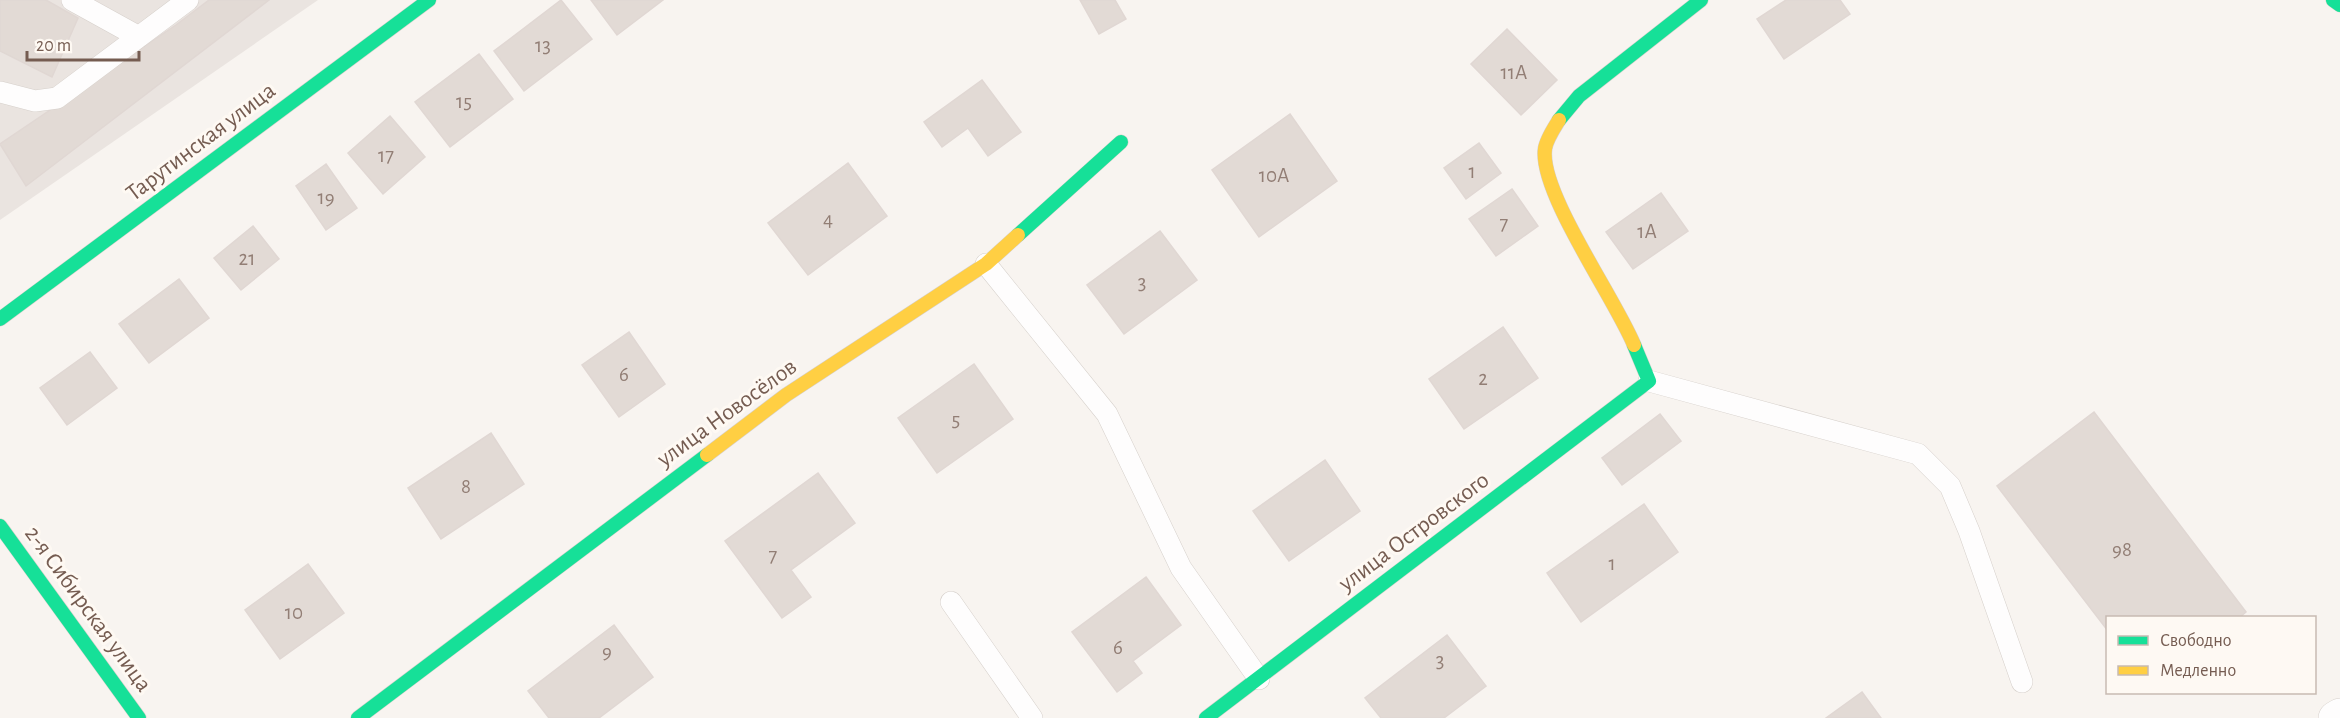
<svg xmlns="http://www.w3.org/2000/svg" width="2340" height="718" font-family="'Alegreya Sans',sans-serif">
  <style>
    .industrial { fill: #eae4e0 }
    .building { fill: #e2dad5; stroke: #e0d7d3; stroke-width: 1.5 }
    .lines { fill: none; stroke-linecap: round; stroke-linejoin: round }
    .lane-casing { stroke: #d6d0cb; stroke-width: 22 }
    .street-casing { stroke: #d6d0cb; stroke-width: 34 }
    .fast-casing { stroke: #d6d0cb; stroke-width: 15 }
    .slow-casing { stroke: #d6d0cb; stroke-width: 15 }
    .lane { stroke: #fefdfd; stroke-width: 21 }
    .street { stroke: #fefdfd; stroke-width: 33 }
    .fast { stroke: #16e098; stroke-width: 14 }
    .slow { stroke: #ffcf43; stroke-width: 14 }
    .labels { text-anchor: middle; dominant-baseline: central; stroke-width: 6; stroke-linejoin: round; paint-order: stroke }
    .number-label { font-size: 21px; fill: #927e75 }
    .street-label { font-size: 24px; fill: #755c51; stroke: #fef9f3 }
  </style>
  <rect width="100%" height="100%" fill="#f8f4f0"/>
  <path class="industrial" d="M0,0H318L0,220Z"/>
  <path class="building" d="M0,0H46L78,18L52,77L0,51Z
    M209,0H269L26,186L0,144L176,25Z
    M561,0L592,39L524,91L494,51Z
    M591,0H663L617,35Z
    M1080,0H1115L1126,19L1099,34Z
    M1786,0H1840L1850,14L1784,59L1757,19Z
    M1507,29L1557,80L1521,115L1471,64Z
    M479,54L513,99L450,147L415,102Z
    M982,80L1021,132L988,156L968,128L942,147L924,122Z
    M1290,114L1337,181L1259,237L1212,170Z
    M390,116L425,157L383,194L348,153Z
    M1479,143L1501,173L1466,199L1444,168Z
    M848,163L887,216L808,275L768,223Z
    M326,164L357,208L326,230L296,186Z
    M1512,189L1538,226L1496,256L1469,219Z
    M1661,193L1688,231L1633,269L1606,232Z
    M253,226L279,259L241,290L214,258Z
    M1160,231L1197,280L1124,334L1087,285Z
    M179,279L209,318L149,363L119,324Z
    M1503,327L1538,378L1464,429L1429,379Z
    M629,332L665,384L619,417L582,365Z
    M90,352L117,388L67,425L40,388Z
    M974,364L1013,419L937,473L898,418Z
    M2094,412L2246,612L2239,618H2108V631L1997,486Z
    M1660,414L1681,441L1622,485L1602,458Z
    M491,433L524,484L441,539L408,488Z
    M1325,460L1360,511L1289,561L1253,511Z
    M818,473L855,523L791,570L811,597L782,618L725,541Z
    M1644,504L1678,552L1581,622L1547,573Z
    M308,564L344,613L280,659L245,610Z
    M1146,577L1181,625L1133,661L1142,673L1117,692L1072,632Z
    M614,625L653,677L599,718H549L528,691Z
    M1447,635L1486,686L1444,718H1381L1365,698Z
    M1862,692L1881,718H1826Z"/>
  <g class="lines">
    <g class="lane-casing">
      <path id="lane" d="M72,0L139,37
        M0,92L35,101L57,98L188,0
        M986,264L1107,414L1181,568L1259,679
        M1649,381L1918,454L1950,486L1969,531L2022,682
        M951,602L1032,718"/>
    </g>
    <g class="street-casing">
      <path id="street" d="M2335,718L2340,715"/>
    </g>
    <g class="fast-casing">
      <path id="fast" d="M2333,0L2340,5
        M1559,120L1579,96L1701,0
        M1018,235L1121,142
        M0,319L429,0
        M0,526L139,718
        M358,718L707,455
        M1206,718L1649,381L1634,345"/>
    </g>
    <g class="slow-casing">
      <path id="slow" d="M1559,120C1554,128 1546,140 1545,149C1539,192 1616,300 1634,345
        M707,455L786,395L986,264L1018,235"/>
    </g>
    <use href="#lane" class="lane"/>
    <use href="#street" class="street"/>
    <use href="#fast" class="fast"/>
    <use href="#slow" class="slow"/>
  </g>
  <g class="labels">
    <g class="number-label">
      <text x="543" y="45">13</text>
      <text x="1514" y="72">11А</text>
      <text x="464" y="101">15</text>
      <text x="386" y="155">17</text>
      <text x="1472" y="171">1</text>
      <text x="1274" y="175">10А</text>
      <text x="326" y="197">19</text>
      <text x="828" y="219">4</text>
      <text x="1504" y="223">7</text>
      <text x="1647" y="231">1А</text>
      <text x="247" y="258">21</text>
      <text x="1142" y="282">3</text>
      <text x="624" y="374">6</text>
      <text x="1483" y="378">2</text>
      <text x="956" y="419">5</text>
      <text x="466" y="486">8</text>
      <text x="2122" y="549">98</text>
      <text x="773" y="555">7</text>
      <text x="1612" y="563">1</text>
      <text x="294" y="612">10</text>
      <text x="1118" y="647">6</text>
      <text x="607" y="651">9</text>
      <text x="1440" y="660">3</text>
    </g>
    <g class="street-label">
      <text transform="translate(201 142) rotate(-37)">Тарутинская улица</text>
      <text transform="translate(727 413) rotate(-36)">улица Новосёлов</text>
      <text transform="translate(1414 532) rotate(-37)">улица Островского</text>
      <text transform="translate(88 609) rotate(54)">2-я Сибирская улица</text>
    </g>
  </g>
  <rect x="2106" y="616" width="210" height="78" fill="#fef9f3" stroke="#c7bab2" stroke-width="1.5"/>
  <rect x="2118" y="636" width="30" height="9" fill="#16e098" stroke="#c7bab2" stroke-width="1.5"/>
  <text x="2160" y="646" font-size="18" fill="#755c51">Свободно</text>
  <rect x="2118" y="666" width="30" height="9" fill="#ffcf43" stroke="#c7bab2" stroke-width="1.5"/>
  <text x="2160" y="676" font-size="18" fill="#755c51">Медленно</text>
  <path d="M27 51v9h112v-9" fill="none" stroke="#755c51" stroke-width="3"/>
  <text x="36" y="51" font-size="18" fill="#755c51" stroke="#fef9f3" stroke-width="4.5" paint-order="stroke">20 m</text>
</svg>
